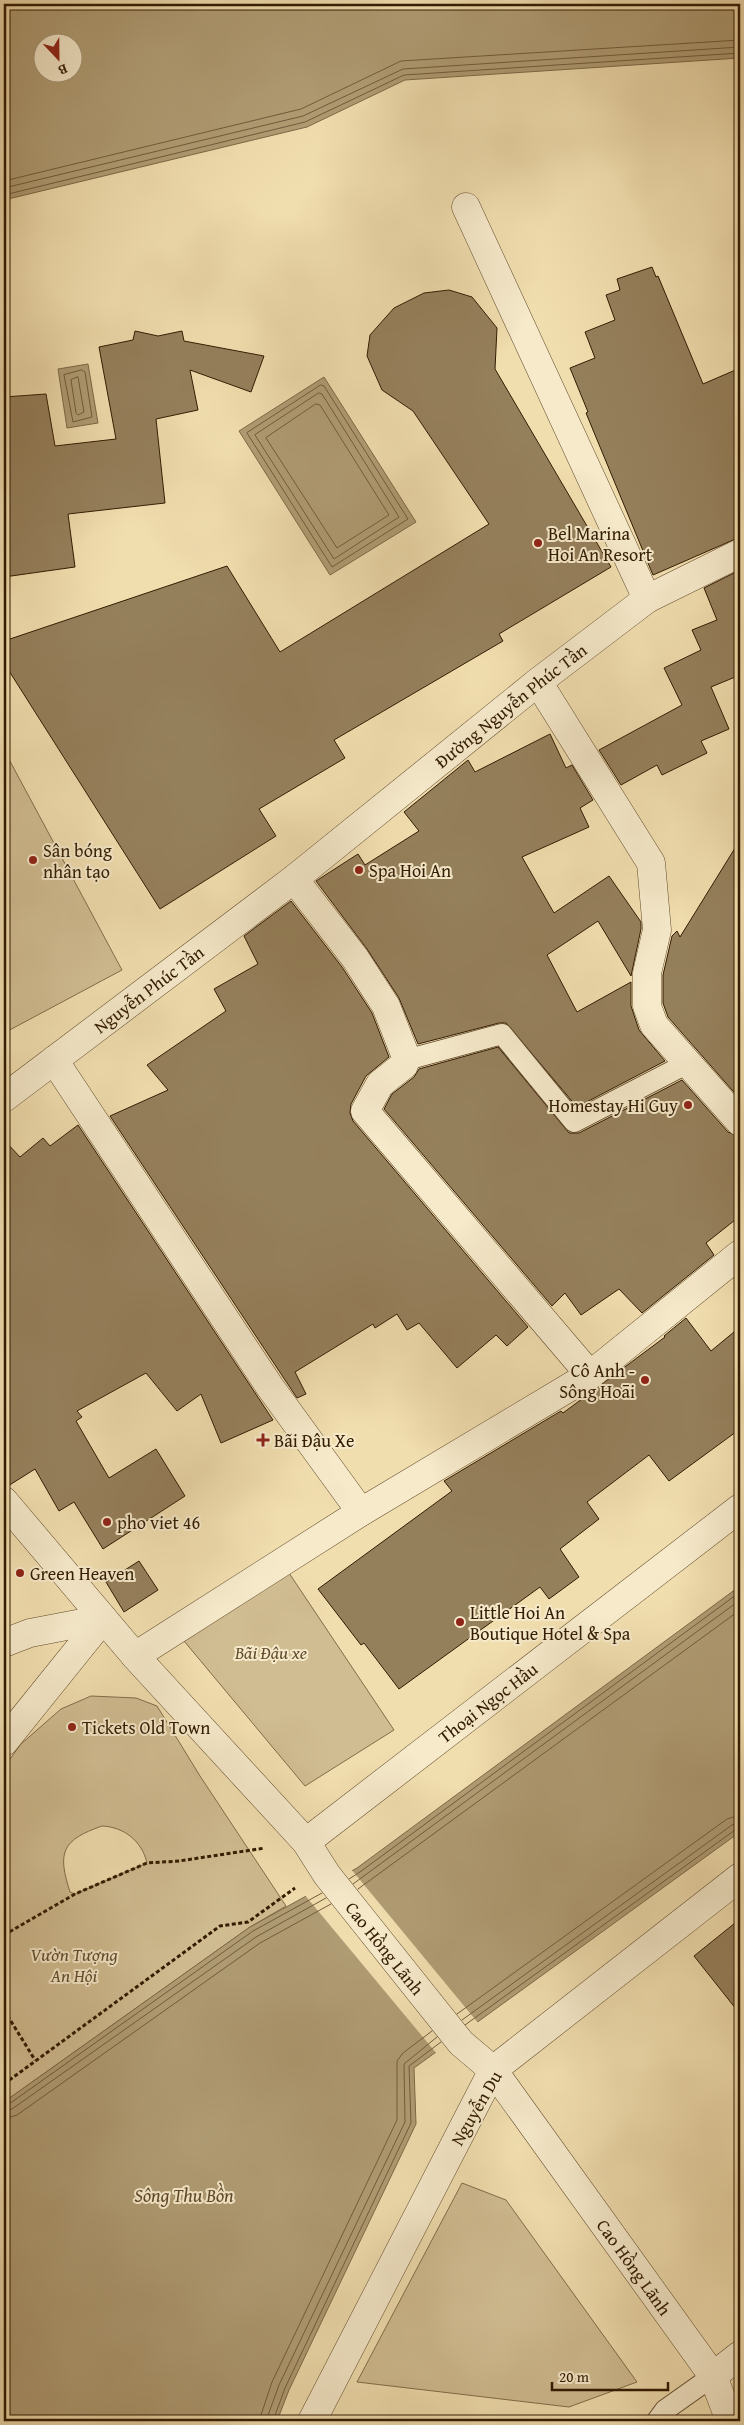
<svg xmlns="http://www.w3.org/2000/svg" width="744" height="2425" font-family="'Gentium Book Plus',serif">
  <style>
    .green { fill: #d1bd92; stroke: #826c4a; fill-rule: evenodd }
    .water { fill: #b09c74; stroke: #7e6846; fill-rule: evenodd }
    .pier { fill: #f1deaf }
    .lines { fill: none; stroke-linecap: round; stroke-linejoin: round }
    .shore { stroke: #715c3b; stroke-width: 1 }
    .building { fill: #95805c; stroke: #321b02 }
    .service-casing { stroke: #624c2d; stroke-width: 22 }
    .minor-casing { stroke: #624c2d; stroke-width: 29 }
    .tertiary-casing { stroke: #624c2d; stroke-width: 29 }
    .path { stroke: #321b02; stroke-width: 3; stroke-dasharray: 4 2.5; stroke-linecap: butt }
    .service { stroke: #f6eacb; stroke-width: 20 }
    .minor { stroke: #f6eacb; stroke-width: 28 }
    .tertiary { stroke: #f6eacb; stroke-width: 28 }
    .poi-dot { fill: #8f2418; stroke: #f6eacb; stroke-width: 2 }
    .labels { text-anchor: middle; dominant-baseline: central; stroke-width: 4; stroke-linejoin: round; paint-order: stroke }
    .poi-label { font-size: 18px; fill: #321b02; stroke: #f6eacb; text-anchor: start }
    .street-label { font-size: 18px; fill: #321b02; stroke: #f6eacb }
    .park-label { font-size: 18px; font-style: italic; fill: #624c2d; stroke: #f6eacb }
    .water-label { font-size: 19px; font-style: italic; fill: #5e482a; stroke: #f6eacb }
  </style>
  <rect width="100%" height="100%" fill="#f1deaf"/>
  <filter id="stains"><feTurbulence type="fractalNoise" baseFrequency=".004" numOctaves="4"/><feColorMatrix values="0 0 0 0 .2 0 0 0 0 .09 0 0 0 0 .02 0 0 0 .5 -.17"/></filter>
  <radialGradient id="worn" r=".72"><stop offset=".6" stop-color="#630" stop-opacity="0"/><stop offset="1" stop-color="#630" stop-opacity=".3"/></radialGradient>
  <path class="green" d="M4,750L122,970L4,1033Z
    M289,1573L394,1730L305,1786L179,1635Z
    M91,1696L136,1698L157,1706L200,1776L286,1906L250,1927L4,2102V1767L21,1744L61,1709ZM102,1826C124,1827 142,1841 147,1863L75,1894L70,1892C57,1852 62,1840 102,1826Z
    M462,2183L506,2200L637,2382L569,2407L357,2382Z"/>
  <path class="water" d="M4,4H740V58L405,80L307,127L4,200ZM42,42H72V72H42Z
    M88,364L98,423L67,428L58,369Z
    M324,377L416,522L330,575L239,431Z
    M740,1586V1832L414,2068L416,2124L289,2390L277,2421H4V2102L250,1927L357,1868Z"/>
  <path class="pier" d="M351,1869L479,2024L437,2054L304,1894Z"/>
  <g class="lines">
    <path class="shore" d="M4,181L301,109L401,61L740,40
      M4,188L303,116L403,69L740,47
      M4,195L305,122L404,75L740,53
      M82,370L85,372L92,417L73,422L64,375Z
      M78,377L84,412L78,415L76,413L71,380Z
      M321,385L324,386L408,519L332,567L247,433Z
      M319,393L322,394L399,517L334,559L255,435Z
      M316,404L320,405L389,515L337,548L266,438Z
      M349,1879L360,1872L740,1592
      M353,1884L740,1600
      M358,1889L740,1610
      M457,2014L727,1819L740,1815
      M462,2020L732,1825L740,1822
      M465,2025L735,1830L740,1829
      M4,2105L9,2104L253,1931L322,1893
      M4,2112L12,2109L256,1937L326,1898
      M4,2119L17,2115L260,1943L331,1904
      M259,2421L272,2382L397,2120V2061L403,2053L432,2031
      M266,2421L279,2385L405,2122L404,2064L437,2037
      M273,2421L285,2388L411,2123L409,2066L441,2042"/>
  </g>
  <path class="building" d="M652,267L656,277L658,276L703,384L740,368V537L653,575L586,413L588,412L570,368L595,358L585,332L615,320L606,295L620,290L617,279Z
    M449,290L472,297L497,328L495,369L611,567L499,634L503,641L334,740L345,758L259,809L276,836L160,909L4,663V641L227,566L280,652L489,524L413,411L382,390L367,356L370,335L394,308L424,293Z
    M135,331L158,336L182,331L184,341L264,356L251,392L190,370L198,410L156,419L165,503L68,514L75,567L4,577V397L46,394L55,446L116,439L99,347L133,340Z
    M740,570V675L711,687L729,729L701,741L707,753L662,775L657,765L621,785L599,750L682,705L664,668L701,650L692,630L717,620L704,588Z
    M550,734L566,768L572,765L593,800L580,808L589,827L522,857L554,913L609,876L641,922V929L631,976L598,921L547,955L577,1012L631,982V1006L639,1030L665,1061L577,1107L506,1023H499L418,1044L399,998L367,949L316,881L358,854L365,865L419,831L404,812L468,760L475,772Z
    M740,840V1099L668,1017L663,1003V975L672,936L677,931L680,937Z
    M291,901L342,967L372,1013L389,1057L366,1076L351,1104L350,1113L353,1121L528,1327L507,1346L496,1335L457,1368L419,1323L407,1330L397,1314L375,1328L373,1324L295,1372L306,1394L297,1398L110,1116L168,1090L147,1065L226,1011L214,989L258,964L244,936Z
    M498,1047L569,1133H579L682,1080L728,1132L740,1137V1216L706,1243L714,1255L642,1313L619,1289L581,1315L565,1293L552,1306L384,1109L392,1094L414,1077L419,1069Z
    M78,1125L273,1420L221,1443L201,1394L177,1411L146,1373L77,1411L82,1417L76,1421L109,1478L156,1449L185,1496L103,1549L74,1502L59,1511L35,1469L8,1486H4V1140L20,1157L43,1138L50,1146Z
    M686,1318L711,1351L740,1327V1429L669,1481L649,1455L587,1502L599,1519L560,1549L579,1577L549,1599L540,1587L399,1689L364,1643L361,1645L318,1589L452,1491L444,1481L561,1411L563,1413L665,1337L664,1336Z
    M139,1561L158,1590L124,1612L106,1582Z
    M740,1919V2014L694,1956Z"/>
  <g class="lines">
    <g class="service-casing">
      <path id="service" d="M406,1060L502,1034L574,1122L688,1063
        M657,2421L665,2410L713,2376"/>
    </g>
    <g class="minor-casing">
      <g id="minor">
        <path d="M466,207L647,599"/>
        <path d="M538,682L651,863L657,930L647,973V1006L654,1025L740,1122"/>
        <path d="M294,879L355,958L386,1006L406,1057L404,1065L380,1084L365,1111L590,1375"/>
        <path d="M54,1060L270,1387L361,1512"/>
        <path id="s1" d="M4,1098L294,879L538,682L647,599L740,553"/>
        <path id="s2" d="M4,1501L135,1656L306,1842L327,1875L461,2043L493,2070L713,2376L730,2421"/>
        <path d="M4,1643L30,1633L103,1619"/>
        <path d="M135,1656L361,1512L590,1375L740,1254"/>
        <path d="M4,1742L103,1619"/>
        <path id="s3" d="M306,1842L740,1508"/>
      </g>
    </g>
    <g class="tertiary-casing">
      <path id="tertiary" d="M713,2376L740,2355
        M312,2421L493,2070L740,1877"/>
    </g>
    <path class="path" d="M4,1935L75,1894L147,1863L179,1861L265,1848
      M4,2010L35,2060
      M4,2084L220,1926L248,1922L295,1888"/>
    <use href="#service" class="service"/>
    <use href="#minor" class="minor"/>
    <use href="#tertiary" class="tertiary"/>
  </g>
  <g class="poi-dot">
    <circle cx="538" cy="543" r="5"/>
    <circle cx="33" cy="860" r="5"/>
    <circle cx="359" cy="870" r="5"/>
    <circle cx="688" cy="1105" r="5"/>
    <circle cx="645" cy="1380" r="5"/>
    <path d="M260.5 1432.5h5v5h5v5h-5v5h-5v-5h-5v-5h5z"/>
    <circle cx="107" cy="1522" r="5"/>
    <circle cx="20" cy="1573" r="5"/>
    <circle cx="460" cy="1622" r="5"/>
    <circle cx="72" cy="1727" r="5"/>
  </g>
  <g class="labels">
    <g class="poi-label">
      <text x="548" y="533">Bel Marina<tspan x="548" dy="21">Hoi An Resort</tspan></text>
      <text x="43" y="850">Sân bóng<tspan x="43" dy="21">nhân tạo</tspan></text>
      <text x="369" y="870">Spa Hoi An</text>
      <text x="678" y="1105" text-anchor="end">Homestay Hi Guy</text>
      <text x="635" y="1370" text-anchor="end">Cô Anh -<tspan x="635" dy="21">Sông Hoāi</tspan></text>
      <text x="274" y="1440">Bãi Đậu Xe</text>
      <text x="117" y="1522">pho viet 46</text>
      <text x="30" y="1573">Green Heaven</text>
      <text x="470" y="1612">Little Hoi An<tspan x="470" dy="21">Boutique Hotel &amp; Spa</tspan></text>
      <text x="82" y="1727">Tickets Old Town</text>
    </g>
    <g class="street-label">
      <text stroke="none"><textPath href="#s1" startOffset="641">Đường Nguyễn Phúc Tần</textPath></text>
      <text stroke="none"><textPath href="#s1" startOffset="181">Nguyễn Phúc Tần</textPath></text>
      <text stroke="none"><textPath href="#s3" startOffset="229">Thoại Ngọc Hầu</textPath></text>
      <text stroke="none"><textPath href="#s2" startOffset="588">Cao Hồng Lãnh</textPath></text>
      <text transform="translate(476 2108) rotate(-60)">Nguyễn Du</text>
      <text stroke="none"><textPath href="#s2" startOffset="994">Cao Hồng Lãnh</textPath></text>
    </g>
    <g class="park-label">
      <text x="271" y="1652">Bãi Đậu xe</text>
      <text x="74" y="1954">Vườn Tượng<tspan x="74" dy="21">An Hội</tspan></text>
    </g>
    <g class="water-label">
      <text x="184" y="2195">Sông Thu Bồn</text>
    </g>
  </g>
  <rect width="744" height="2425" fill="none" stroke="#f1deaf" stroke-width="20"/>
  <rect x="5" y="5" width="734" height="2415" fill="none" stroke="#321b02" stroke-width="2.5"/>
  <rect x="10" y="10" width="724" height="2405" fill="none" stroke="#321b02"/>
  <g transform="translate(58 58) rotate(158)"><circle r="24" fill="#f6eacb" stroke="#a8977b"/>
  <path d="M0-4L9 19L0 12L-9 19Z" fill="#8f2418"/>
  <text y="-8" font-size="14" font-weight="bold" text-anchor="middle" fill="#321b02">B</text>
  </g>
  <path d="M552 2382v8h116v-8" fill="none" stroke="#321b02" stroke-width="2.5"/>
  <text x="559" y="2382" font-size="15" fill="#321b02" stroke="#f6eacb" stroke-width="4" paint-order="stroke">20 m</text>
  <rect width="100%" height="100%" filter="url(#stains)"/>
  <rect width="100%" height="100%" fill="url(#worn)"/>
</svg>
